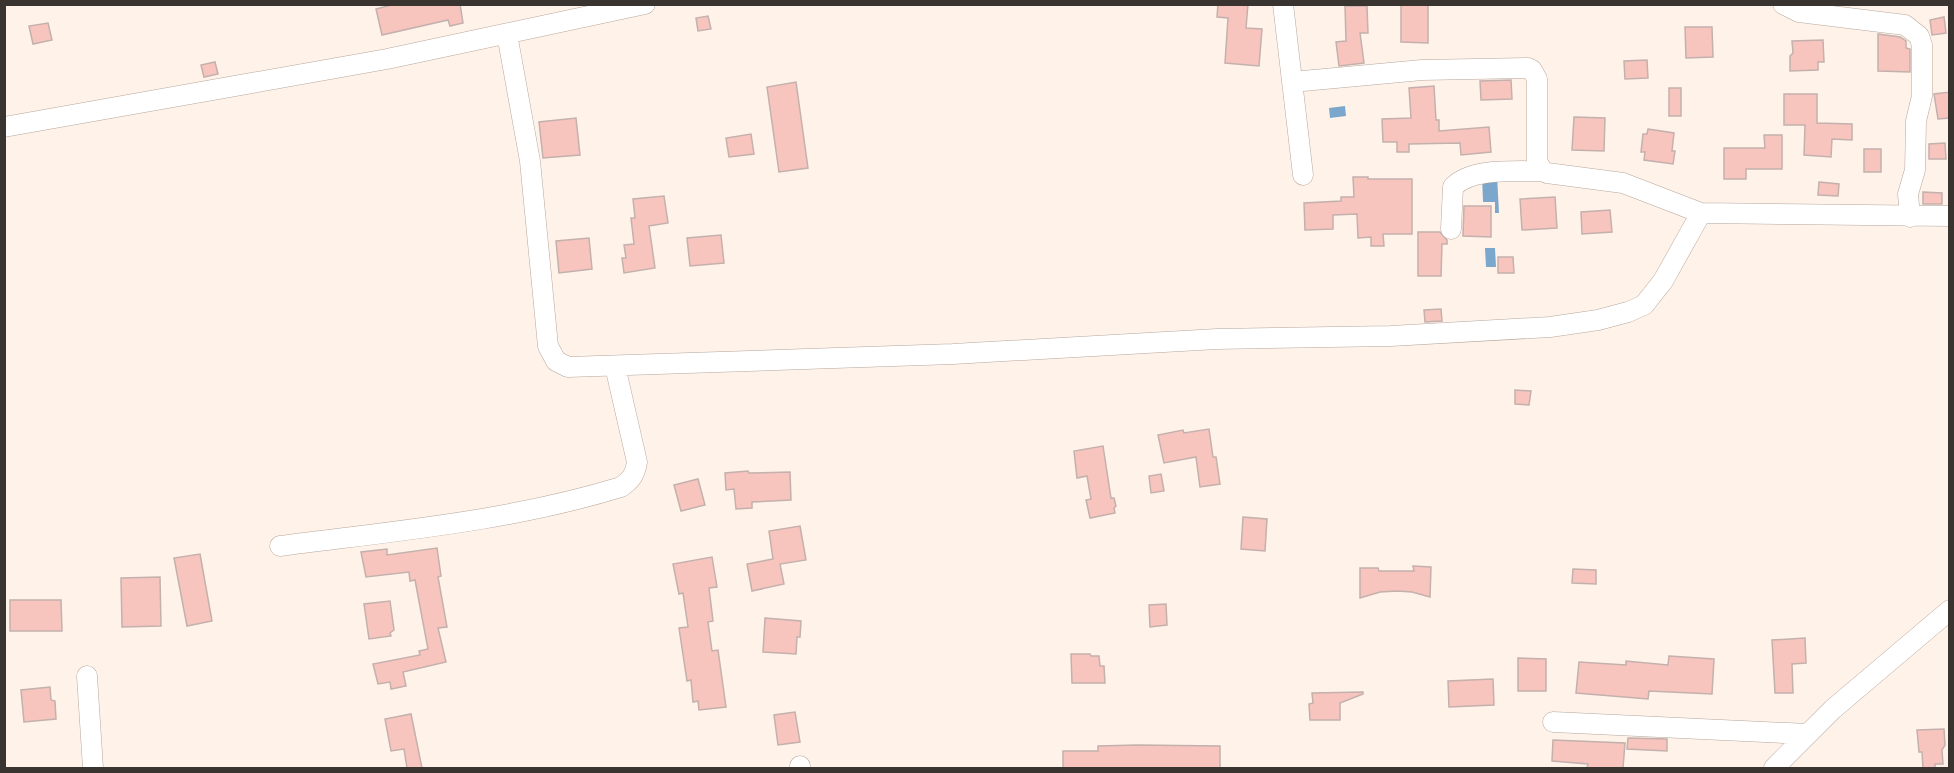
<svg xmlns="http://www.w3.org/2000/svg" width="1954" height="773" font-family="'Golos Text',sans-serif">
  <style>
    .water { fill: #7ba7cd }
    .building { fill: #f7c5be; stroke: #c4b0ad; stroke-width: 1.5 }
    .lines { fill: none; stroke-linecap: round; stroke-linejoin: round }
    .minor-casing { stroke: #b6a79c; stroke-width: 21 }
    .minor { stroke: #fff; stroke-width: 20 }
  </style>
  <rect width="100%" height="100%" fill="#fff2e9"/>
  <path class="water" d="M1345,106L1346,116L1330,118L1329,108Z
    M1482,175H1497L1499,213H1495V202H1483Z
    M1485,248H1495L1496,267H1486Z"/>
  <path class="building" d="M395,4H460L463,23L450,26L448,20L382,35L376,9Z
    M1218,4H1248L1246,28L1262,29L1259,66L1225,63L1228,18L1217,17Z
    M1401,4H1428V43L1401,42Z
    M1345,6H1367L1368,33H1360L1364,63L1339,66L1336,42L1346,41Z
    M708,16L711,29L698,31L696,18Z
    M1944,17L1946,33L1932,35L1930,20Z
    M48,23L52,40L33,44L29,26Z
    M1685,27H1712L1713,57L1686,58Z
    M1878,34L1900,37L1906,41V48L1910,49V72L1878,71Z
    M1823,40L1824,62H1818V70L1790,71V56L1793,53L1792,41Z
    M1647,60L1648,78L1625,79L1624,61Z
    M215,62L218,74L204,77L201,65Z
    M1511,80L1512,99L1481,100L1480,81Z
    M796,82L808,168L779,172L767,87Z
    M1434,86L1436,120H1439V131L1489,127L1491,152L1461,155L1460,143L1409,144V152H1397V142H1383L1382,119L1411,118L1409,88Z
    M1669,88H1681V116H1669Z
    M1950,92V118L1938,119L1934,94Z
    M1784,94H1817V123L1852,124V140L1832,139L1831,157L1804,155L1805,125H1784Z
    M1574,117L1605,118L1604,151L1572,150Z
    M576,118L580,155L543,158L539,122Z
    M1648,129L1674,133L1672,151H1675L1673,164L1644,160L1645,152H1641L1643,134H1647Z
    M751,134L754,154L729,157L726,138Z
    M1764,135H1782V169H1746V179H1724V148H1765Z
    M1945,143L1946,159H1929V144Z
    M1864,149H1881V172H1864Z
    M1353,177H1368V179H1412V234H1383L1384,246H1371V237L1358,238L1357,214L1333,215V229L1305,230L1304,203L1341,201V197H1354Z
    M1819,182L1839,184L1838,196L1818,195Z
    M1923,192L1942,193V204H1923Z
    M664,196L668,223L649,226L655,268L624,273L622,258H626L624,245L634,244L631,218H635L633,199Z
    M1555,197L1557,228L1522,230L1520,199Z
    M1464,206H1491V237L1463,236Z
    M1610,210L1612,232L1582,234L1581,212Z
    M1418,232H1440L1447,240V244H1442L1441,276H1418Z
    M721,235L724,263L690,266L687,238Z
    M589,238L592,269L559,273L556,241Z
    M1498,257H1513L1514,273H1498Z
    M1441,309L1442,321L1425,322L1424,310Z
    M1515,390L1531,391L1529,405L1515,404Z
    M1209,429L1213,457H1216L1220,484L1200,487L1196,457L1164,463L1158,435L1183,430L1184,433Z
    M1103,446L1111,498H1114L1116,506L1114,508L1115,513L1090,518L1086,500L1091,499L1087,476L1077,478L1074,451Z
    M748,471L749,473L790,472L791,500L752,502V508L736,509L734,489L726,490L725,473Z
    M1161,474L1164,491L1151,493L1149,476Z
    M698,479L705,505L681,511L674,485Z
    M1243,517L1267,519L1265,551L1241,549Z
    M800,526L806,560L780,564L784,584L752,591L747,564L773,559L769,531Z
    M437,548L441,576L438,577L447,627L438,628L446,662L403,672L406,686L391,689L390,682L378,684L373,664L420,655L419,651L428,649L415,580L410,581L409,572L366,577L361,552L387,549V555Z
    M200,554L212,621L187,626L174,558Z
    M712,557L717,587L709,588L713,621L708,622L712,651L718,650L726,707L699,710L698,701L693,702L691,680L687,681L679,628L688,627L683,593L679,594L673,564Z
    M1413,566L1431,567L1430,597L1412,592L1397,591L1380,592L1360,598V568H1378L1379,571H1414Z
    M1573,569L1596,570V584L1572,583Z
    M160,577L161,626L122,627L121,578Z
    M10,600H61L62,631H10Z
    M390,601L394,630L390,633L391,636L369,639L364,604Z
    M1166,604L1167,625L1150,627L1149,605Z
    M765,618L801,621L800,637H797L796,654L763,652Z
    M1805,638L1806,663L1792,664L1793,693H1775L1772,640Z
    M1071,654H1090L1091,656H1099L1100,666H1104L1105,683H1072Z
    M1669,656L1714,659L1712,694L1649,691L1648,699L1576,693L1579,662L1626,665V661L1668,665Z
    M1518,658L1546,659V691H1518Z
    M1493,679L1494,705L1449,707L1448,681Z
    M50,687L51,700L55,701L56,719L24,722L21,690Z
    M1363,692V694L1340,703V720H1310L1309,704L1313,703L1312,693Z
    M795,712L800,742L778,745L774,715Z
    M411,714L422,768H407L404,749L391,751L385,719Z
    M1944,729L1945,745L1942,750L1943,764H1935V768H1923L1922,752H1919L1917,730Z
    M1628,738L1667,739V751L1627,749Z
    M1553,740L1625,743L1623,768H1587L1588,764L1552,761Z
    M1137,745L1220,746V768H1063V751H1098V746Z"/>
  <g class="lines">
    <g class="minor-casing">
      <path id="minor" d="M1283,4L1303,175
        M1783,4L1799,12L1905,25L1919,36L1922,45V96L1916,121L1915,170L1908,194L1910,217
        M507,34L530,161L548,346L556,361L568,367L953,354L1217,339L1391,336L1550,327L1598,320L1628,312L1644,305L1663,281L1701,213
        M1292,82L1422,70L1528,68L1532,70L1537,79V162L1543,171L1547,173L1623,183L1701,213L1950,216
        M4,127L387,59L645,4
        M1451,229L1453,187C1472,167 1517,172 1543,171
        M280,546C395,531 510,521 621,487C631,480 635,475 637,462L615,366
        M87,676L93,768
        M1553,722L1807,734
        M800,766V768
        M1774,768L1833,709L1950,610"/>
    </g>
    <use href="#minor" class="minor"/>
  </g>
  <rect width="1954" height="773" fill="none" stroke="#3a3430" stroke-width="12"/>
</svg>
